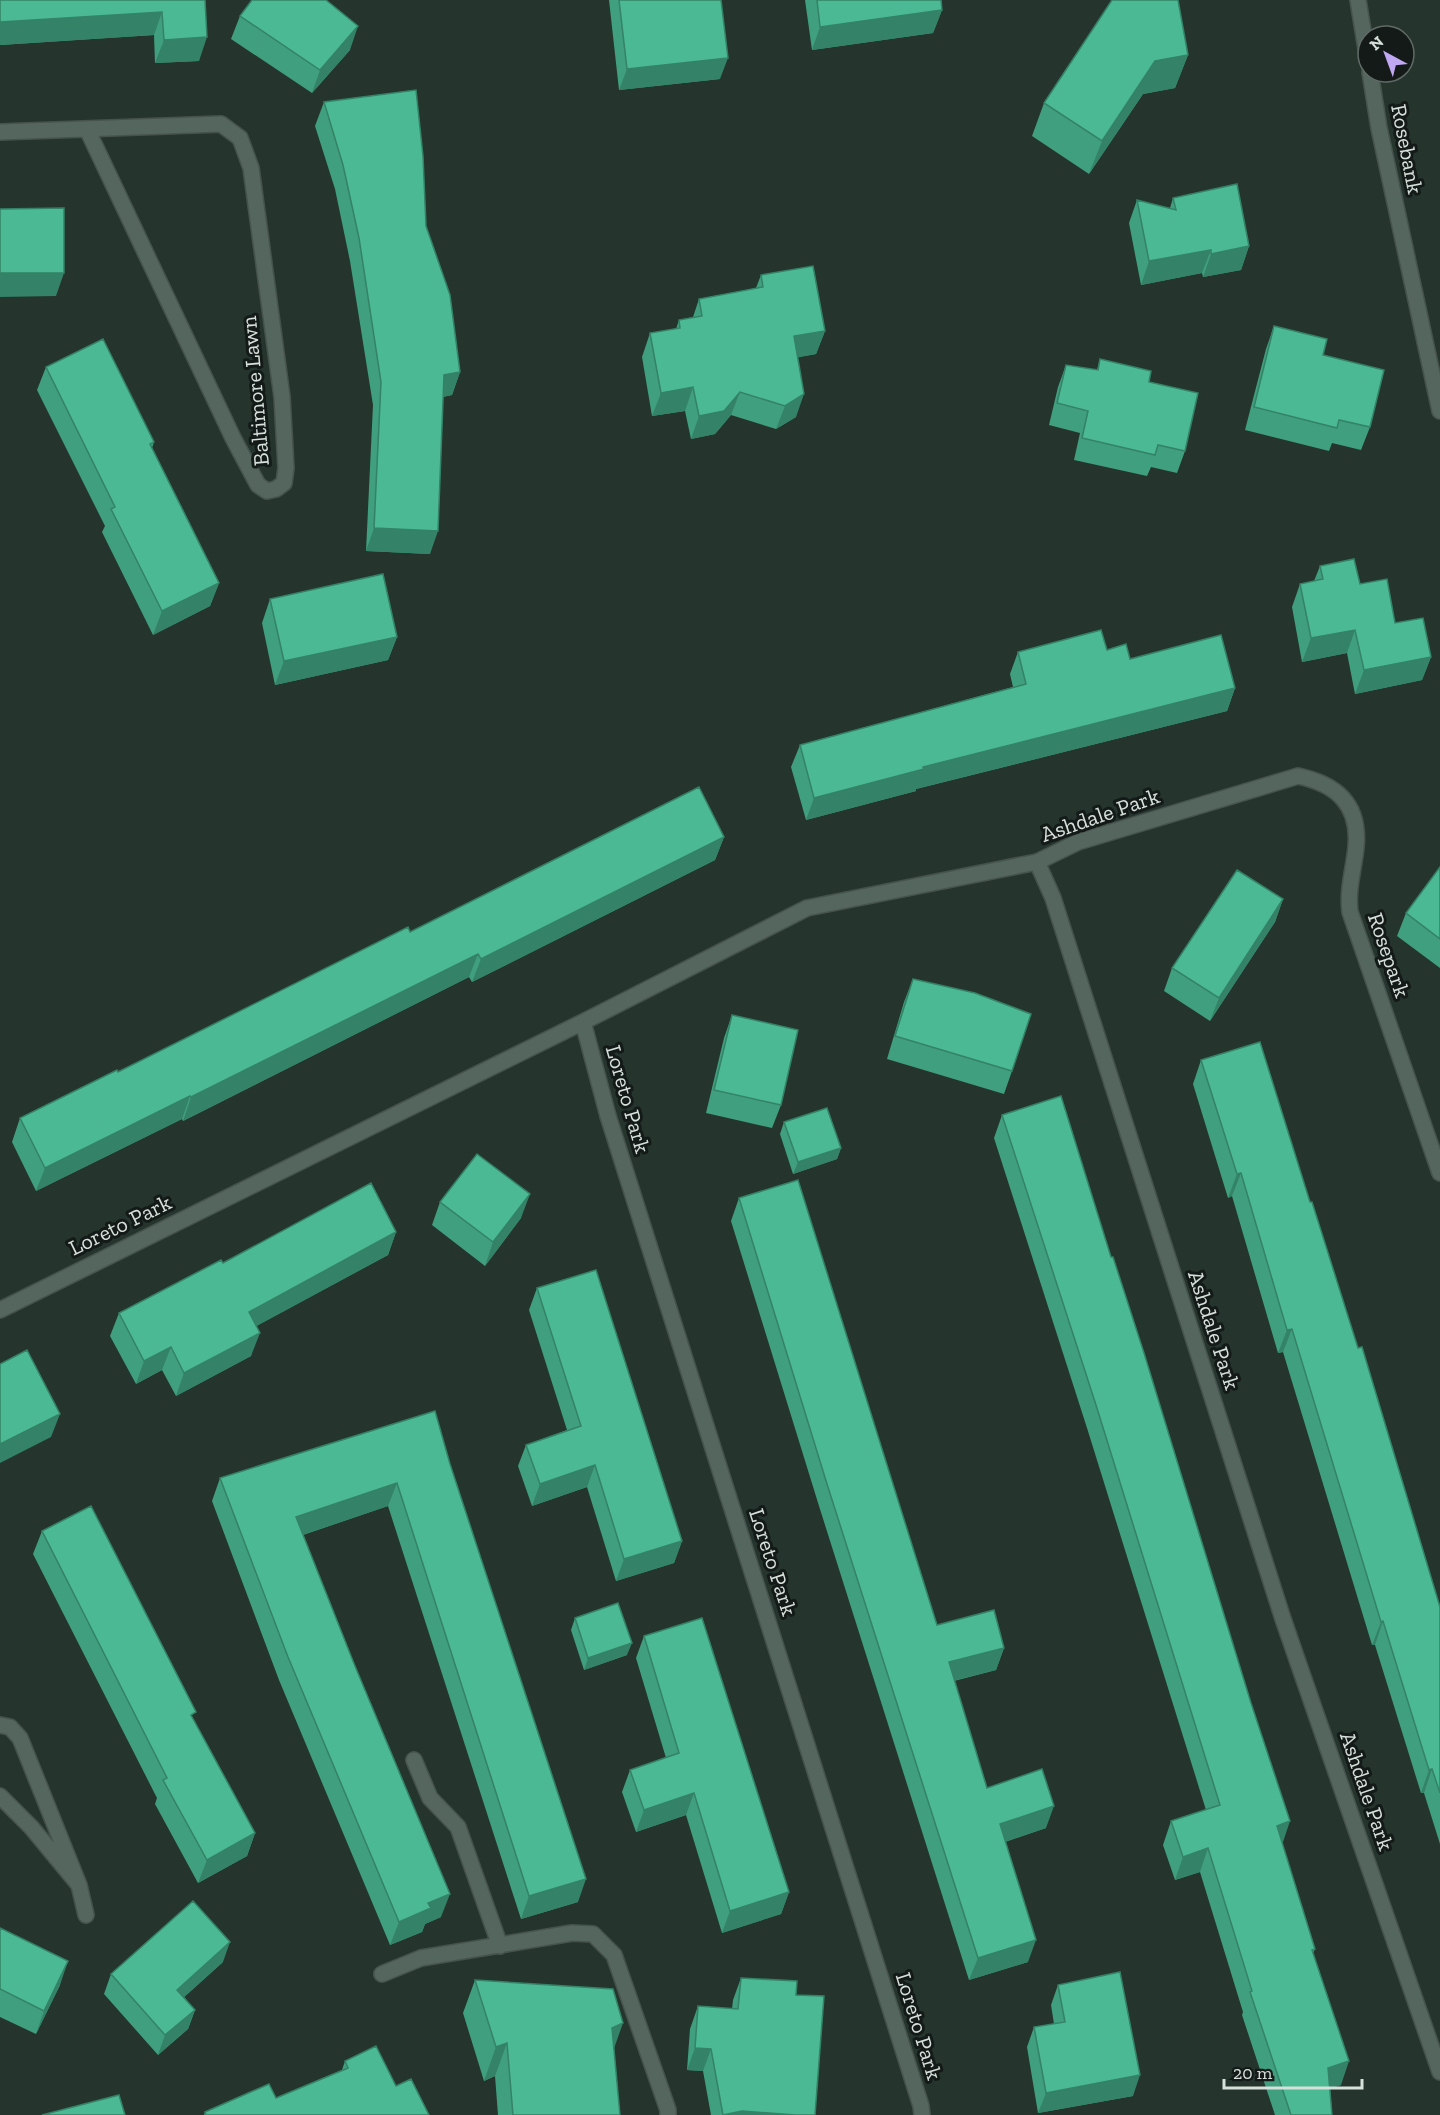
<svg xmlns="http://www.w3.org/2000/svg" width="1440" height="2115" font-family="'Zilla Slab',serif">
  <style>
    .lines { fill: none; stroke-linecap: round; stroke-linejoin: round }
    .street-casing { stroke: #46534d; stroke-width: 18 }
    .street { stroke: #54665e; stroke-width: 15 }
    .wall { fill: #409f7e }
    .shaded-wall { fill: #348267 }
    .building { fill: #4bb993; stroke: #348267; stroke-width: 1.5 }
    .labels { text-anchor: middle; dominant-baseline: central; stroke-width: 6; stroke-linejoin: round; paint-order: stroke }
    .street-label { font-size: 22px; fill: #d7e1dc; stroke: #131a17 }
  </style>
  <rect width="100%" height="100%" fill="#25352e"/>
  <g class="lines">
    <g class="street-casing">
      <path id="street" d="M1358,0L1368,61
        M1370,72L1379,128L1440,411
        M0,132L221,124L240,138L251,168L282,397L286,468L284,483L276,489L267,491L258,485L233,438L87,129
        M583,1022L608,1116L921,2106L922,2115
        M1440,1173L1350,912C1347,889 1354,869 1356,847C1360,804 1336,784 1298,776L1078,842L1037,862L1053,898L1283,1619L1440,2072
        M0,1310L583,1022L807,908L1037,862
        M0,1725L10,1727L20,1738L79,1885
        M414,1760L430,1798L458,1827L500,1946
        M0,1796L31,1827L79,1885L86,1915
        M382,1974L421,1958L572,1933L593,1934L614,1955L668,2110V2115"/>
    </g>
    <use href="#street" class="street"/>
  </g>
  <path class="wall" d="M0,0H205L199,61L155,63L154,35L0,45Z
    M609,0H721L720,79L619,90Z
    M805,0H941L942,10L933,33L812,50Z
    M240,16L350,50L312,93L231,39Z
    M1188,55L1175,88L1143,94L1089,174L1032,136L1044,103Z
    M324,102L426,226L460,372L452,395L443,397L430,554L366,551L373,405L350,261L335,189L315,126Z
    M1173,198L1249,246L1241,270L1203,277L1202,273L1141,285L1129,223L1137,200L1170,208Z
    M761,275L825,331L816,354L798,357L796,417L776,429L731,415L715,434L691,439L685,411L652,416L642,357L650,333L676,329L679,320L693,317L699,299L756,288Z
    M1274,326L1323,355L1370,427L1361,450L1332,443L1329,451L1245,430L1266,349Z
    M1100,359L1149,382L1185,451L1177,473L1151,467L1147,476L1074,460L1080,433L1049,425L1058,387L1066,365L1097,370Z
    M46,367L154,442L152,448L219,583L210,606L153,635L102,532L105,526L37,390Z
    M1320,566L1360,584L1395,623L1431,657L1422,680L1355,694L1347,653L1302,662L1292,607L1300,584L1314,581Z
    M270,599L397,637L388,660L275,685L262,623Z
    M1107,650L1130,659L1235,688L1227,711L916,789V791L806,820L791,767L800,745L1013,687L1010,674L1018,652Z
    M724,837L715,860L472,982L469,977L183,1121L182,1119L36,1191L12,1142L20,1118L410,932Z
    M1440,867V968L1397,936L1406,913Z
    M1283,899L1275,922L1210,1021L1164,991L1172,968Z
    M913,979L1012,1071L1004,1094L887,1059L904,1002Z
    M732,1015L781,1105L772,1128L706,1113L724,1038Z
    M1201,1060L1310,1202L1358,1348L1440,1607V1844L1424,1793H1421L1375,1645H1372L1283,1352L1278,1353L1232,1196L1228,1198L1193,1084Z
    M1002,1115L1282,1843L1315,1949L1313,1953L1341,2085L1330,2088L1332,2115H1275L1242,2015L1243,2012L1200,1872L1175,1880L1163,1845L1171,1821L1206,1810L1087,1428L994,1138Z
    M784,1122L841,1148L837,1159L793,1174L780,1134Z
    M739,1198L937,1625L1004,1648L996,1670L954,1681L987,1788L1046,1828L1005,1842L1028,1962L969,1980L819,1506L731,1221Z
    M440,1202L521,1218L485,1266L432,1225Z
    M396,1232L388,1255L256,1326L251,1356L176,1396L162,1370L136,1384L110,1336L119,1313L223,1263Z
    M537,1288L682,1541L674,1563L616,1581L587,1487L532,1506L518,1466L526,1445L567,1430L529,1310Z
    M450,1464L578,1902L521,1919L388,1506L303,1535L441,1917L425,1924L422,1932L390,1945L279,1680L212,1501L220,1478Z
    M42,1531L194,1720L255,1833L247,1856L198,1883L155,1804L157,1798L33,1554Z
    M575,1618L627,1655L584,1670L571,1630Z
    M644,1636L789,1892L781,1914L722,1933L686,1815L636,1832L622,1792L630,1770L666,1758L636,1658Z
    M0,1928L60,1985L36,2034L0,2017Z
    M223,1962L184,1997L195,2010L188,2029L158,2055L104,1994L111,1974Z
    M741,1978L796,1995L815,2115H711L703,2071L687,2070L690,2029L698,2006L732,2009L733,2000Z
    M475,1980L614,2049L620,2115H498L495,2076L484,2081L463,2013Z
    M1058,1985L1133,2096L1038,2113L1027,2047L1034,2027L1054,2024L1051,2005Z
    M345,2061L396,2086L429,2115H204L205,2112L276,2098L342,2070Z"/>
  <path class="shaded-wall" d="M942,10L933,33L812,50L820,27Z
    M162,12L154,35L0,45V22Z
    M358,26L350,50L312,93L320,70Z
    M207,37L199,61L155,63L164,40Z
    M1188,55L1175,88L1143,94L1089,174L1102,141L1155,61Z
    M728,58L720,79L619,90L627,69Z
    M1249,246L1241,270L1203,277L1211,254Z
    M1211,250L1202,273L1141,285L1149,261Z
    M0,273H64L56,296L0,297Z
    M825,331L816,354L785,360L794,336Z
    M460,372L452,395L436,398L444,375Z
    M693,387L685,411L652,416L661,393Z
    M740,392L731,415L715,434L691,439L699,416Z
    M804,394L796,417L776,429L785,406Z
    M374,528L438,531L430,554L366,551Z
    M219,583L210,606L153,635L162,611Z
    M1355,630L1347,653L1302,662L1311,638Z
    M397,637L388,660L275,685L284,661Z
    M1431,657L1422,680L1355,694L1364,670Z
    M1235,688L1227,711L916,789V791L806,820L814,798L923,767Z
    M724,837L715,860L472,982L481,959Z
    M1283,899L1275,922L1210,1021L1219,998Z
    M478,954L469,977L183,1121L191,1097Z
    M190,1096L182,1119L36,1191L45,1168Z
    M841,1148L837,1159L793,1174L798,1162Z
    M1241,1173L1232,1196L1228,1198L1237,1174Z
    M530,1194L521,1218L485,1266L493,1242Z
    M396,1232L388,1255L240,1335L249,1312Z
    M1292,1329L1283,1352L1278,1353L1287,1330Z
    M260,1333L251,1356L176,1396L184,1373Z
    M171,1347L162,1370L136,1384L144,1361Z
    M60,1414L51,1437L0,1463V1444Z
    M595,1465L587,1487L532,1506L540,1484Z
    M397,1483L388,1506L287,1540L296,1517Z
    M682,1541L674,1563L616,1581L624,1559Z
    M1383,1621L1375,1645H1372L1381,1622Z
    M632,1643L627,1655L584,1670L588,1658Z
    M1004,1648L996,1670L940,1684L949,1662Z
    M1432,1769L1424,1793H1421L1429,1770Z
    M694,1793L686,1815L636,1832L644,1810Z
    M1054,1806L1046,1828L992,1846L1000,1824Z
    M1290,1821L1282,1845L1277,1826Z
    M255,1833L247,1856L198,1883L207,1860Z
    M1208,1848L1200,1872L1175,1880L1183,1857Z
    M586,1879L578,1902L521,1919L529,1896Z
    M789,1892L781,1914L722,1933L730,1911Z
    M450,1894L441,1917L425,1924L422,1932L390,1945L399,1922L428,1903Z
    M1036,1940L1028,1962L969,1980L978,1958Z
    M230,1942L223,1962L170,2010L177,1990Z
    M68,1961L60,1985L36,2034L44,2011Z
    M195,2010L188,2029L158,2055L165,2035Z
    M623,2023L611,2057L612,2028Z
    M507,2043L495,2076L484,2081L496,2047Z
    M695,2048L711,2049L703,2071L687,2070Z
    M1349,2061L1341,2085L1320,2092L1328,2068Z
    M1140,2075L1133,2096L1038,2113L1046,2093Z
    M742,2111L796,2115H723Z"/>
  <path class="building" d="M0,0H205L207,37L164,40L162,12L0,22Z
    M252,0H326L358,26L320,70L240,16Z
    M619,0H721L728,58L627,69Z
    M817,0H941L942,10L820,27Z
    M1112,0H1178L1188,55L1155,61L1102,141L1044,103Z
    M416,90L423,156L426,226L450,295L460,372L444,375L438,531L374,528L381,382L359,238L343,165L324,102Z
    M1237,184L1249,246L1211,254V250L1149,261L1137,200L1176,210L1173,198Z
    M64,208V273H0V209Z
    M813,266L825,331L794,336L804,394L785,406L740,392L724,411L699,416L693,387L661,393L650,333L680,328L679,320L702,316L699,299L763,287L761,275Z
    M1274,326L1327,339L1323,355L1384,370L1370,427L1339,420L1337,428L1254,407Z
    M103,339L154,442L150,444L219,583L162,611L111,509L115,507L46,367Z
    M1100,359L1151,371L1149,382L1198,393L1185,451L1158,445L1155,455L1082,438L1088,411L1057,403L1066,365L1098,370Z
    M1354,559L1360,584L1387,579L1395,623L1423,618L1431,657L1364,670L1355,630L1311,638L1300,584L1323,579L1320,566Z
    M383,574L397,637L284,661L270,599Z
    M1101,630L1107,650L1126,644L1130,659L1221,635L1235,688L923,767L924,769L814,798L800,745L1026,684L1018,652Z
    M699,787L724,837L481,959L478,954L191,1097L190,1096L45,1168L20,1118L117,1070L118,1072L408,927L410,932Z
    M1440,867V939L1406,913Z
    M1237,870L1283,899L1219,998L1172,968Z
    M913,979L975,993L1031,1014L1012,1071L895,1036Z
    M732,1015L798,1030L781,1105L714,1090Z
    M1260,1042L1310,1202H1312L1358,1348L1362,1347L1440,1607V1793L1432,1769L1429,1770L1383,1621L1381,1622L1292,1329L1287,1330L1241,1173L1237,1174L1201,1060Z
    M1061,1096L1111,1257H1113L1144,1353L1251,1703L1290,1821L1277,1826L1315,1949L1312,1950L1349,2061L1328,2068L1332,2115H1291L1250,1992L1252,1991L1208,1848L1183,1857L1171,1821L1220,1805L1096,1405L1002,1115Z
    M827,1108L841,1148L798,1162L784,1122Z
    M477,1154L530,1194L493,1242L440,1202Z
    M798,1180L937,1625L994,1610L1004,1648L949,1662L987,1788L1042,1769L1054,1806L1000,1824L1036,1940L978,1958L827,1484L739,1198Z
    M371,1183L396,1232L249,1312L260,1333L184,1373L171,1347L144,1361L119,1313L221,1260L223,1263Z
    M596,1270L682,1541L624,1559L595,1465L540,1484L526,1445L581,1426L537,1288Z
    M27,1350L60,1414L0,1444V1364Z
    M435,1411L450,1464L586,1879L529,1896L397,1483L296,1517L355,1666L450,1894L428,1903L431,1908L399,1922L288,1657L220,1478Z
    M91,1506L196,1712L191,1715L255,1833L207,1860L163,1780L167,1778L42,1531Z
    M618,1603L632,1643L588,1658L575,1618Z
    M702,1618L789,1892L730,1911L694,1793L644,1810L630,1770L679,1753L644,1636Z
    M193,1901L230,1942L177,1990L195,2010L165,2035L111,1974Z
    M0,1928L68,1961L44,2011L0,1989Z
    M1120,1972L1140,2075L1046,2093L1034,2027L1065,2022L1058,1985Z
    M741,1978L797,1981L796,1995L824,1996L815,2115H796L742,2111L723,2115L711,2049L695,2048L698,2006L738,2009Z
    M475,1980L613,1989L623,2023L612,2028L620,2115H513L507,2043L496,2047Z
    M376,2046L396,2086L411,2079L429,2115H206L205,2112L269,2084L276,2098L348,2068L345,2061Z
    M119,2095L125,2115H42Z"/>
  <g class="labels">
    <g class="street-label">
      <text transform="translate(1407 149) rotate(79)">Rosebank</text>
      <text transform="translate(255 391) rotate(-95)">Baltimore Lawn</text>
      <text transform="translate(1100 815) rotate(-19)">Ashdale Park</text>
      <text transform="translate(1389 955) rotate(71)">Rosepark</text>
      <text transform="translate(628 1099) rotate(74)">Loreto Park</text>
      <text transform="translate(120 1225) rotate(-26)">Loreto Park</text>
      <text transform="translate(1214 1330) rotate(72)">Ashdale Park</text>
      <text transform="translate(773 1562) rotate(72)">Loreto Park</text>
      <text transform="translate(1367 1791) rotate(71)">Ashdale Park</text>
      <text transform="translate(919 2026) rotate(73)">Loreto Park</text>
    </g>
  </g>
  <g transform="translate(1386 54) rotate(319)"><circle r="28" fill="#131a17" stroke="#616a66" stroke-width="1.5"/>
  <path d="M0-4.5L10 22L0 15L-10 22Z" fill="#c1a8f3"/>
  <text y="-9" font-size="16" font-weight="bold" text-anchor="middle" fill="#d7e1dc">N</text>
  </g>
  <path d="M1224 2079v9h138v-9" fill="none" stroke="#d7e1dc" stroke-width="3"/>
  <text x="1233" y="2079" font-size="18" fill="#d7e1dc" stroke="#131a17" stroke-width="4.5" paint-order="stroke">20 m</text>
</svg>
